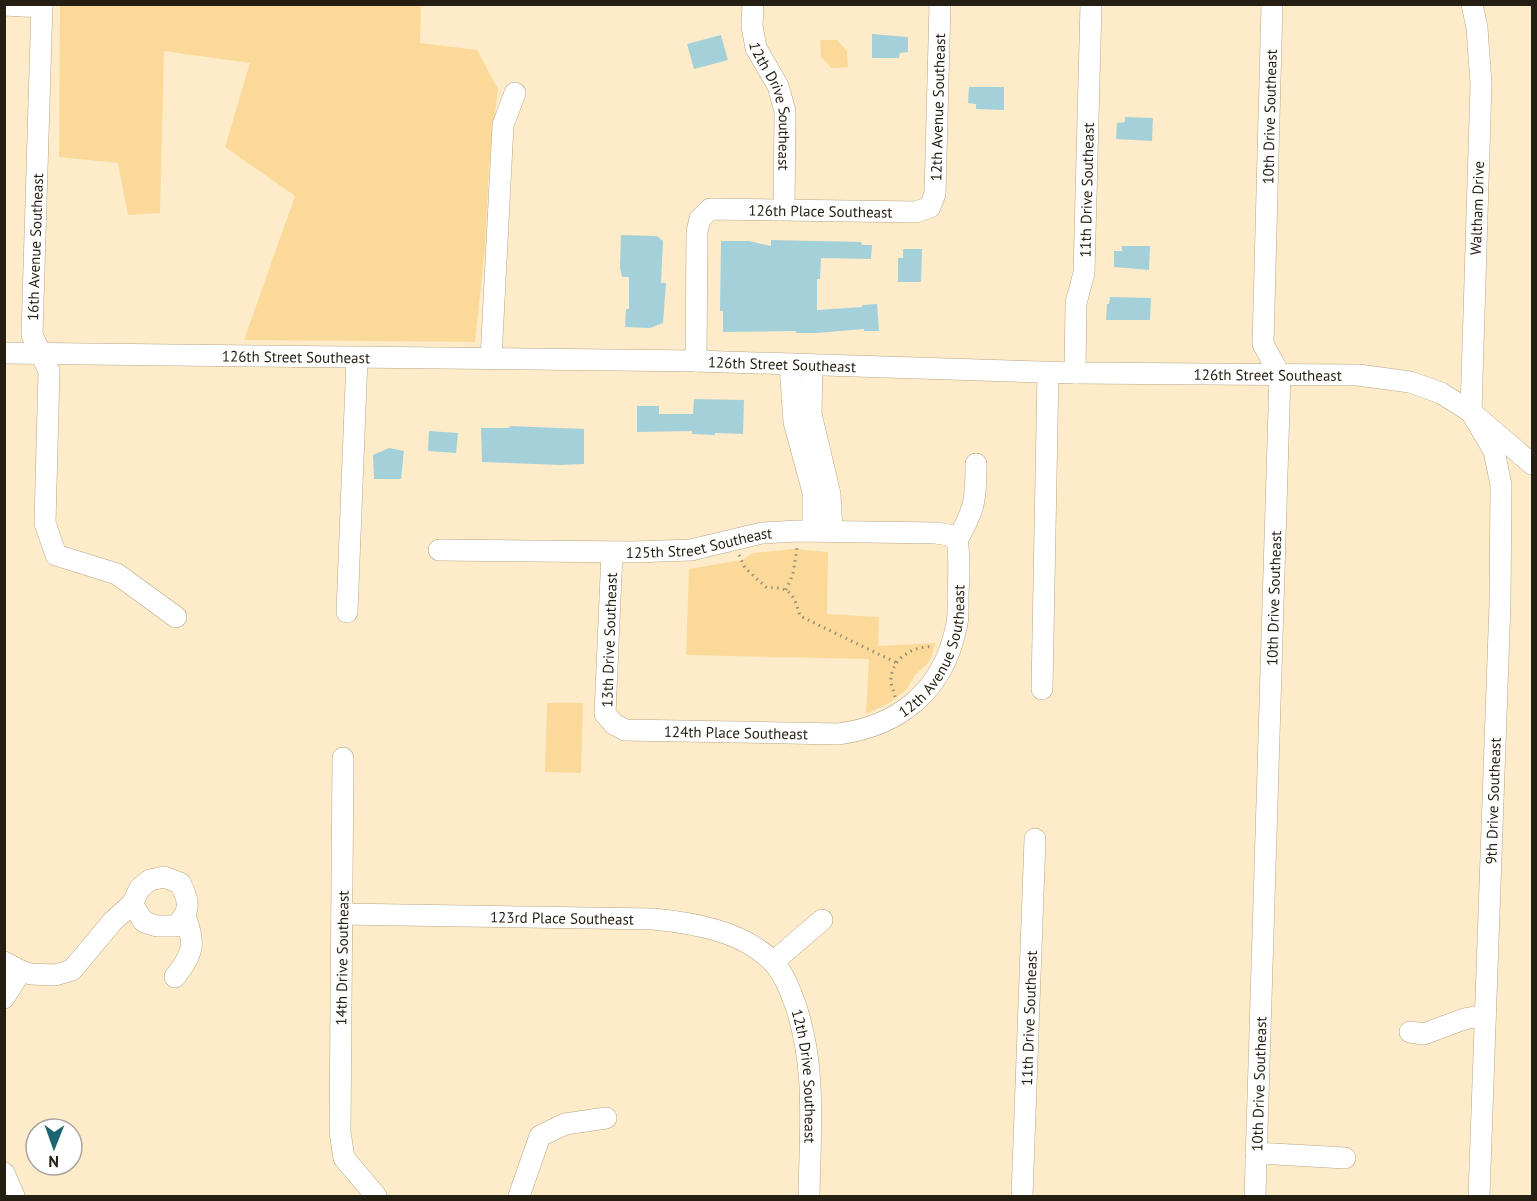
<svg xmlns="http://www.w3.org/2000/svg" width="1537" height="1201" font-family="'PT Sans',sans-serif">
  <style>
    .green { fill: #fbda99 }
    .building { fill: #a4d1d9 }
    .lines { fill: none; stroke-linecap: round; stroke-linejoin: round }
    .minor-casing { stroke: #b7a685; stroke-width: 22 }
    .path { stroke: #9a8d75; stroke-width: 3; stroke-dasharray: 1.5 4.5; stroke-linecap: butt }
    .minor { stroke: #fff; stroke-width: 21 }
    .labels { text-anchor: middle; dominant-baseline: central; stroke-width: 4.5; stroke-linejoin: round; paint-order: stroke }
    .street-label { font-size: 15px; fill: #251e12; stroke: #fff }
  </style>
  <rect width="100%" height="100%" fill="#fdebc9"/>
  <path class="green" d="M60,5H421L420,43L477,50L498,89L489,166L485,247L475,342L244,340L295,196L225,147L250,63L164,51L160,213L128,215L118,163L59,157Z
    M820,40H837L847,51L848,67L831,68L821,57Z
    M795,549L828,552L827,614L879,617L878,646L936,643L929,662L915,675L907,689L889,703L866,714L869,659L686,655L689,569L742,560L753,553Z
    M547,703H583L581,773L545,772Z"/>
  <path class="building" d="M872,34L908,37V52L900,53L899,58H872Z
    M721,35L728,60L694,69L687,44Z
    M969,87H1004V110L976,109V104L968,103Z
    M1125,117L1153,118L1152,141L1116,139L1117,123L1125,122Z
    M621,235L657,236L663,241L661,283H666L663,323L650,328L625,327L626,309H629V277H622L620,267Z
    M771,240L861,242L862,245H872L871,259L821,258L820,279H817V310L862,307V305L877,304L879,331H864V329L817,333H796V331L723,332V311H720L721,241H749L771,246Z
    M1122,246H1150L1149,270L1114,267V251H1122Z
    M903,249H922L921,282H898V258H903Z
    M1110,297L1151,298L1150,320H1106L1107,304H1109Z
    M694,399L744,400L743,434L715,433V435L692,434V431L637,432V406H659V414H693Z
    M510,426L584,429V464L560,465L482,462L481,428H508Z
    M429,431L458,433L456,453L428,451Z
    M389,448L404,451L401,479H374L373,455Z"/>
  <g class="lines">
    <g class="minor-casing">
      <g id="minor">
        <path d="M42,4L32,335L49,371L45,523L56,555L117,574L176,617"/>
        <path id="s1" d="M753,4L752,26L756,48L778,86L785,111L784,209"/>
        <path d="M1472,4L1477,28L1481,84L1471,412L1494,451L1501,485L1500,603L1479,1196"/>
        <path d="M4,5L42,7"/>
        <path id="s2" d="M4,353L696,361L1075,373L1358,375L1410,382L1441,393L1471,412L1532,464"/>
        <path d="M491,359L503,125L515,93"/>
        <path id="s3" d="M696,361L697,232L700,219L710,209L916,212L930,207L935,194L940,4"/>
        <path d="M790,365L794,422L813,492V530"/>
        <path d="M812,366L811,414L830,494L832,531"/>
        <path id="s4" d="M1075,373L1076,303L1084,273L1091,4"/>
        <path d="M957,540C975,510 976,498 976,464"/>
        <path id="s5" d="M439,550L633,552L691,550L762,533L798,531L936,533L949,535L957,540"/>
        <path id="s6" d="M612,553L605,714L614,724L625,730L838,734C900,726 943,690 956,628C959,618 958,606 958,595C959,576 960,558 957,540"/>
        <path d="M347,612L357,358"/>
        <path d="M1042,689L1048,372"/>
        <path d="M343,758L340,1132L344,1158L376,1196"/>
        <path id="s7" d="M342,914L653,919C694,923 742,931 772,961C783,972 789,988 794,1001C817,1064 810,1131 809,1196"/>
        <path d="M4,962L21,971L4,998"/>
        <path d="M773,962L822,920"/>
        <path d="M21,971L31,974L55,975L72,970L113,921L132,904L140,888L150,880L164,877L180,883C190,902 191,910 176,926H157L144,922L132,904"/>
        <path d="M175,977C193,954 196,944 185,916"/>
        <path d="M1410,1032L1424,1034L1464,1019L1485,1015"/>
        <path d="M1256,1153L1345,1158"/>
        <path d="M4,1173L14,1196"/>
        <path d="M519,1196L540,1136L565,1124L606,1118"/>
        <path id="s8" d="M1022,1196L1035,839"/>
        <path id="s9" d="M1255,1196L1280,375L1263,344L1272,4"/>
      </g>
    </g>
    <path class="path" d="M739,555L745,568L767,588C791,586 794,596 800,616L897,663
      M786,590L793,574L797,548
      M895,697C894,692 892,687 891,683C889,660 913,645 933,647"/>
    <use href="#minor" class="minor"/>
  </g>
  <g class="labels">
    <g class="street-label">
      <text stroke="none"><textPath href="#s3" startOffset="478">12th Avenue Southeast</textPath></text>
      <text stroke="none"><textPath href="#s1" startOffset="106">12th Drive Southeast</textPath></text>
      <text stroke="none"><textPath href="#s9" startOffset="1084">10th Drive Southeast</textPath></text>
      <text stroke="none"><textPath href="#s4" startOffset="184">11th Drive Southeast</textPath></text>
      <text transform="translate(1477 208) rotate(-88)">Waltham Drive</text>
      <text stroke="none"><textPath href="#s3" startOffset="267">126th Place Southeast</textPath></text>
      <text transform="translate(35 247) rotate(-88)">16th Avenue Southeast</text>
      <text stroke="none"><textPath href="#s2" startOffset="292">126th Street Southeast</textPath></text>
      <text stroke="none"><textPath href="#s2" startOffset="778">126th Street Southeast</textPath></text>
      <text stroke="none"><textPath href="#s2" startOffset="1264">126th Street Southeast</textPath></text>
      <text stroke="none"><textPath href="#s5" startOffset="261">125th Street Southeast</textPath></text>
      <text stroke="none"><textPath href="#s9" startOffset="598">10th Drive Southeast</textPath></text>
      <text transform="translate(609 640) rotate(-88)">13th Drive Southeast</text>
      <text stroke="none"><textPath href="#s6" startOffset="540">12th Avenue Southeast</textPath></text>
      <text stroke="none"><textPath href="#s6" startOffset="298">124th Place Southeast</textPath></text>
      <text transform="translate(1493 801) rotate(-88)">9th Drive Southeast</text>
      <text stroke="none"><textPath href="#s7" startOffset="220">123rd Place Southeast</textPath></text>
      <text transform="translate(342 958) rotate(-89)">14th Drive Southeast</text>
      <text stroke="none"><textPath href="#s8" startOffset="178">11th Drive Southeast</textPath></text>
      <text stroke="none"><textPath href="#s7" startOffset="562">12th Drive Southeast</textPath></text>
      <text stroke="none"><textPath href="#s9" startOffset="112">10th Drive Southeast</textPath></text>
    </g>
  </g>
  <rect width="1537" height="1201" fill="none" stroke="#251e12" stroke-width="12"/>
  <g transform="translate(54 1147) rotate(181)"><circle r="28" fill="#ffffff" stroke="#a8a5a0" stroke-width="1.5"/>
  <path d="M0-4.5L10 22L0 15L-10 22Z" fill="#1b6571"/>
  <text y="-9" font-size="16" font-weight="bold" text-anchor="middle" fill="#251e12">N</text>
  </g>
</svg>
